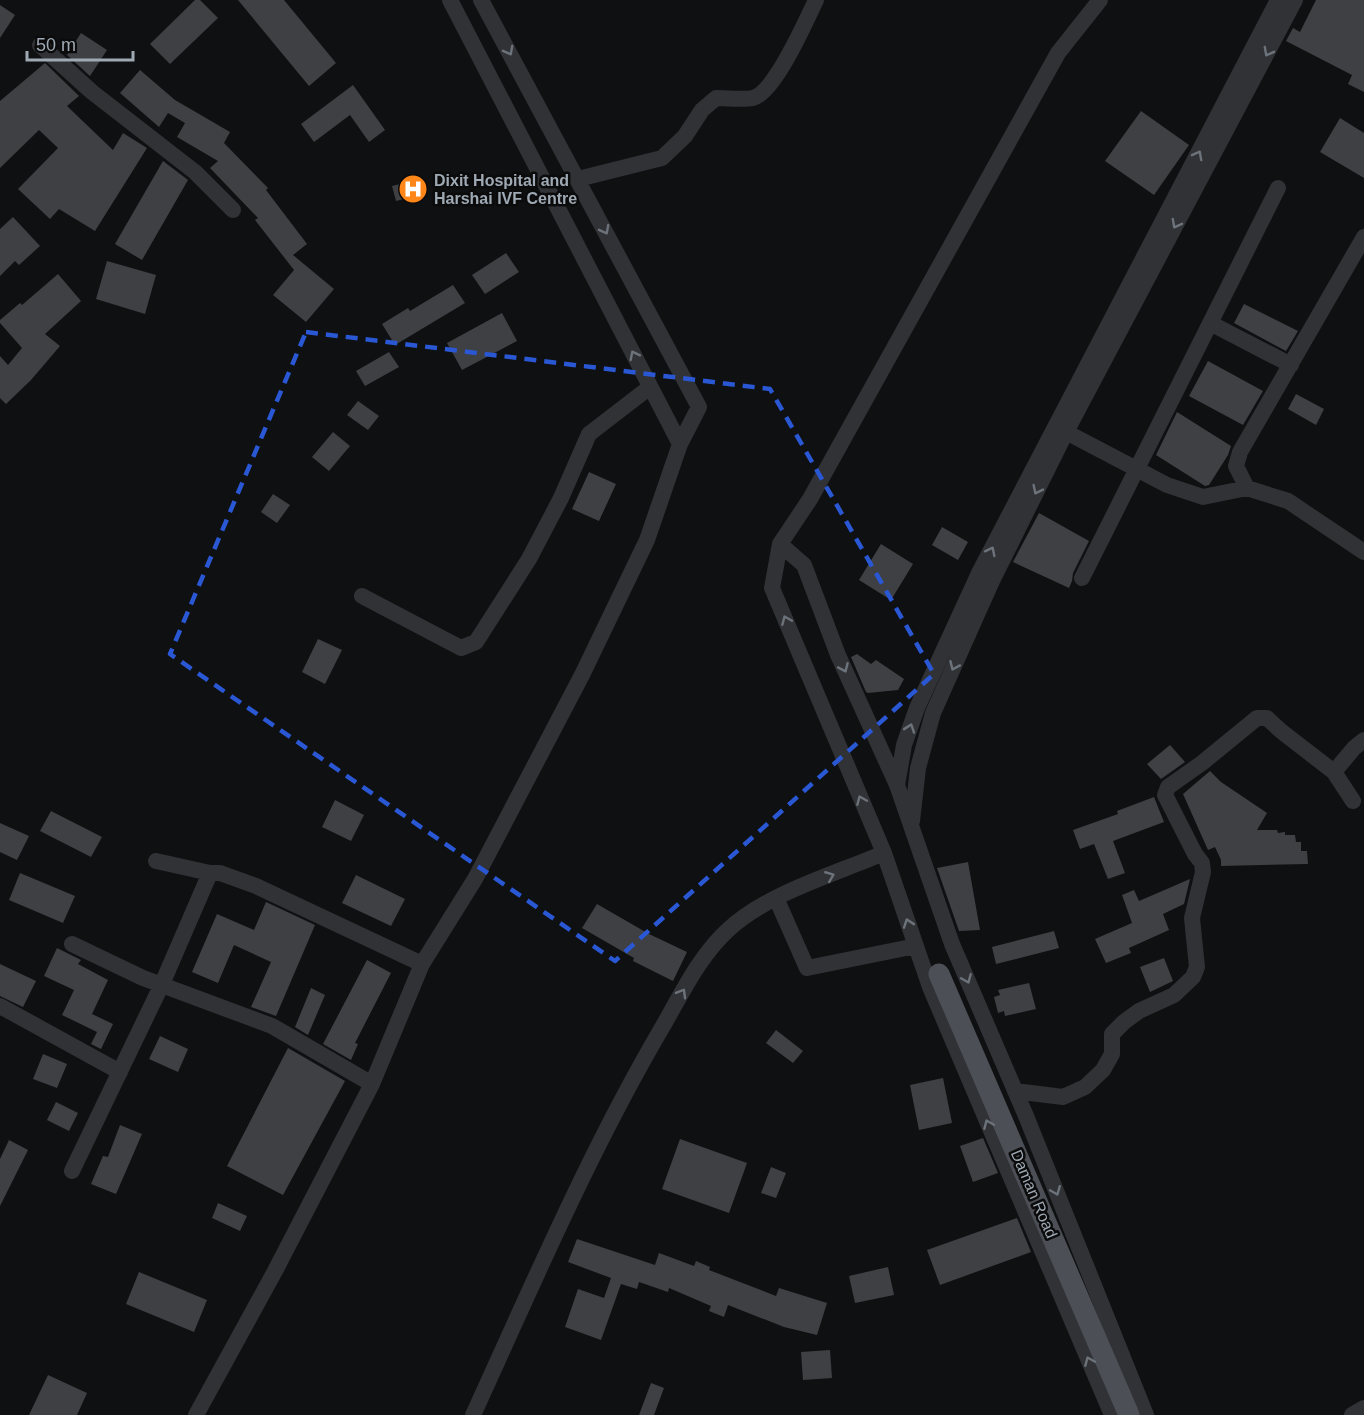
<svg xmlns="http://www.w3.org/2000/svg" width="1364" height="1415" font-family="Helvetica,sans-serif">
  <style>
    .building { fill: #3e4044 }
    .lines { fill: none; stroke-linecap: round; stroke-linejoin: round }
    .minor { stroke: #303236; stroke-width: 16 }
    .major { stroke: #4c5056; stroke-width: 21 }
    .oneway { stroke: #6d737b }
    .marked { fill: none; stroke: #2a57d4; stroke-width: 4.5; stroke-dasharray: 12 8; stroke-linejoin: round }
    .labels { text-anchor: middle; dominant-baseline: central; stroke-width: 5; stroke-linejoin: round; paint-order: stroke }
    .poi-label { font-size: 16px; font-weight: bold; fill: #9fa9b3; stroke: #0b0b0c; text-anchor: start }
    .street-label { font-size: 16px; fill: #9fa9b3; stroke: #0b0b0c }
  </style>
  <rect width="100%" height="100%" fill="#0f1011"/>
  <path class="building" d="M195,0H200L218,18L170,64L150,44Z
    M238,0H284L336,63L309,86Z
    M1316,0H1364V92L1348,84L1352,75L1286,41L1293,28L1300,32Z
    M0,5L15,15L0,38Z
    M81,33L107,50L90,76L67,55Z
    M45,63L79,96L67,106L113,150L123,133L147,148L95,231L59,209L50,219L18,189L58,148L39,130L0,168V101Z
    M140,70L175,100L230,132L224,143L268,188L266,190L307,244L293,255L334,289L306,322L273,295L294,270L255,220L258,218L210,168L218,161L177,137L185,123L168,113L159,127L120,93Z
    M353,85L385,130L369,142L350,115L314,142L301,124Z
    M1141,111L1189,145L1154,195L1105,161Z
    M1340,118L1364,133V178L1320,152Z
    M163,161L188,180L142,260L115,244Z
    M421,179L424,194L396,201L392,186Z
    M13,217L40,246L19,265L15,261L0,276V229Z
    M506,253L519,272L485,294L472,275Z
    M107,261L156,275L145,314L96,299Z
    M58,274L81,301L45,334L60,346L31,380L6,404L0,398V356L8,365L22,348L0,323V320L20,303L22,305Z
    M453,285L465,303L395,345L382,324L408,308L410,311Z
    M1244,304L1298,331L1286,351L1234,323Z
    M502,313L517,341L462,370L447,343Z
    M389,352L399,367L365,386L356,371Z
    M1208,361L1263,391L1243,425L1189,396Z
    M1296,394L1324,409L1316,425L1288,409Z
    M358,401L379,416L368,430L347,415Z
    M1177,412L1231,446L1228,455L1209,485L1205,486L1156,455Z
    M333,432L350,446L329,471L312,457Z
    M589,472L616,484L599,521L572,509Z
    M273,494L290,505L277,523L261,512Z
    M1039,513L1089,541L1073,573L1072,581L1069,588L1013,562Z
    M942,527L968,542L958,560L932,545Z
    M881,544L913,564L891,600L859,580Z
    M318,639L342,650L325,684L302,672Z
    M857,654L871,664L876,660L904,679L898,690L868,693L866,692L851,657Z
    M1170,745L1185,762L1161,779L1147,764Z
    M1210,771L1221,782L1267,813L1257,830H1277L1278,833L1285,832V835H1295L1296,842H1301V851H1307L1308,864L1221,866V860L1215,847L1208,850L1183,794Z
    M1154,797L1164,822L1113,841L1125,873L1108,879L1094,844L1080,849L1073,830L1118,814L1117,811Z
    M335,800L364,815L351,841L322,827Z
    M51,811L102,837L91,857L40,831Z
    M0,823L29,836L17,860L0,852Z
    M968,862L980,930L959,931L937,868Z
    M20,873L75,896L63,923L9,900Z
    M356,875L405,899L391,926L342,903Z
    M1190,879L1184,904L1163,914L1169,930L1129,948L1131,953L1106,963L1095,939L1132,923L1122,895L1134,890L1139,901Z
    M266,902L315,925L276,1016L251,1007L271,962L234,945L218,983L192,972L217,914L254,930Z
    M597,904L649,934L687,952L673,981L633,961L634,958L582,928Z
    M1054,931L1059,948L996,964L992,947Z
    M57,948L81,960L78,964L108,980L92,1014L113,1024L101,1049L91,1044L97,1032L62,1015L74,990L44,976Z
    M1164,958L1173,981L1150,992L1140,967Z
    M367,960L391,973L355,1043L358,1044L351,1060L323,1044Z
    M0,964L36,981L23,1007L0,996Z
    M1029,983L1036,1009L1005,1016L1004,1011L998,1013L994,997L1000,995L998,990Z
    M311,988L325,995L308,1035L295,1027Z
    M776,1030L803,1051L793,1063L766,1043Z
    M160,1036L188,1049L178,1072L149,1059Z
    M288,1048L345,1081L283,1195L227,1166Z
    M43,1054L67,1064L57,1088L33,1079Z
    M943,1078L952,1123L919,1130L910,1085Z
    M56,1102L78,1113L69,1131L47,1120Z
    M120,1125L142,1134L116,1194L91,1184L103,1156L108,1157Z
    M983,1138L998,1173L973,1182L960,1146Z
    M680,1139L747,1163L729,1213L662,1189Z
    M9,1140L28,1150L0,1206V1159Z
    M771,1167L786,1173L776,1198L761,1193Z
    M218,1203L247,1216L240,1231L212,1218Z
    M1017,1218L1031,1252L940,1285L927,1250Z
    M577,1239L655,1265L659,1253L694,1266L696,1261L710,1267L709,1270L776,1296L779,1288L827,1303L817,1335L784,1327L728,1305L724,1317L709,1311L711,1306L669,1288L668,1292L639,1282L637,1289L621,1284L601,1340L565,1327L578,1289L604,1298L611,1278L568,1262Z
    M888,1267L894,1295L855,1303L849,1276Z
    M139,1272L207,1300L194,1332L126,1304Z
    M830,1350L832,1378L803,1380L801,1352Z
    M48,1375L87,1393L77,1415H29Z
    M651,1383L664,1388L654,1415H639Z"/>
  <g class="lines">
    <path class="minor" d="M450,0L680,444
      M1100,0L1058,53L810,499L780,544L772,588L884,853L930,987L1112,1415
      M40,45L92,92L195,172L233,210
      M578,179L662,158L685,136L702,110L716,98C727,98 743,100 753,98C775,92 806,21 816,0
      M1210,323L1291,365
      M1066,432L1167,485L1203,497L1247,488L1288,501L1364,552
      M1247,488L1236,466L1240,452L1364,237
      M780,544L804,565L838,655L897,785L952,944L1026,1116L1146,1415
      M1082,578L1278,188
      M362,596L461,648L476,642L529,559L561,498L589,434L650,387
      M1334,772L1353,801
      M897,785L904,745L917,708L979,573L1278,0
      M912,821L918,768L933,713L992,581L1066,432L1295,0
      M156,861L210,873H220L256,886L422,964
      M776,898L807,968L916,946
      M72,944L143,978L272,1026L372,1084
      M0,1006L120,1072
      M1015,1091L1063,1097L1085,1087L1103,1070L1112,1054V1034L1124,1022L1139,1011L1174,995L1193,977L1197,967L1192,918L1203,872L1202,863L1195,854L1165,795L1168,787L1202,763L1257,718H1267L1281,731L1334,772L1354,748L1364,740
      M72,1171L162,984L210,873
      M196,1415L275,1271L372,1084L422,964L475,879L582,675L647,540L680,444L699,407L481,0
      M473,1415C533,1284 590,1150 663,1026C682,993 700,955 729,929C768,893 835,874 884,853
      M1352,1415L1364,1408"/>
    <path class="major" d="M939,974L1129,1415"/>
  </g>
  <defs><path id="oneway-chevron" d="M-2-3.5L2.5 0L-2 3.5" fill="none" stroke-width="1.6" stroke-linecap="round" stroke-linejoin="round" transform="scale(1.5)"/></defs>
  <g class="oneway">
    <use href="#oneway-chevron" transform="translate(509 51) rotate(62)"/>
    <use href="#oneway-chevron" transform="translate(1268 52) rotate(118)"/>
    <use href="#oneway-chevron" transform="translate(1198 155) rotate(-62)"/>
    <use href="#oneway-chevron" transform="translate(1176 224) rotate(118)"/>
    <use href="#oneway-chevron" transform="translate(605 230) rotate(62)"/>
    <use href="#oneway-chevron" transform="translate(634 355) rotate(-117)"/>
    <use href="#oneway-chevron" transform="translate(1037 490) rotate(116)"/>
    <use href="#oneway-chevron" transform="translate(991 551) rotate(-63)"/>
    <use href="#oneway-chevron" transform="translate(786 620) rotate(-113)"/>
    <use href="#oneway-chevron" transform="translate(954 666) rotate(114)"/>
    <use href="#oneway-chevron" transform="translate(844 668) rotate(66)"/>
    <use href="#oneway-chevron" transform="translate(910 728) rotate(-71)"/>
    <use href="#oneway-chevron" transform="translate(861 800) rotate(-113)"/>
    <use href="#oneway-chevron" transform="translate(830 876) rotate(-22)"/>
    <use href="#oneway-chevron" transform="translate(908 923) rotate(-109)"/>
    <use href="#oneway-chevron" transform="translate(967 979) rotate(67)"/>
    <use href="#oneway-chevron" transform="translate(682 993) rotate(-60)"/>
    <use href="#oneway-chevron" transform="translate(988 1124) rotate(-113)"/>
    <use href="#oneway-chevron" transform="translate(1056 1191) rotate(68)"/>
    <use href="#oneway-chevron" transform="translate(1089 1361) rotate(-113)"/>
  </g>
  <path class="marked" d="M306,332L770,389L934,674L615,961L170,654Z"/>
  <defs>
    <g id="hospital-disc" transform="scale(1.5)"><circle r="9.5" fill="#ff871a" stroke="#0b0b0c"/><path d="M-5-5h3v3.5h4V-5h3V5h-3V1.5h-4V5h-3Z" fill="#fff"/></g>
  </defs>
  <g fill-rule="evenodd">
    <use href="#hospital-disc" x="413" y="189"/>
  </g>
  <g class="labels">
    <g class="poi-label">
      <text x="434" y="180">Dixit Hospital and<tspan x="434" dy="18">Harshai IVF Centre</tspan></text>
    </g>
    <g class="street-label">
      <text transform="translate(1034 1194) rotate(67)">Daman Road</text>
    </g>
  </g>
  <path d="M27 51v9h106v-9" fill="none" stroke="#9fa9b3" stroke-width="3"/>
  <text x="36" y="51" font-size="18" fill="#9fa9b3" stroke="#0b0b0c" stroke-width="4.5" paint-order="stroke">50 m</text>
</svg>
